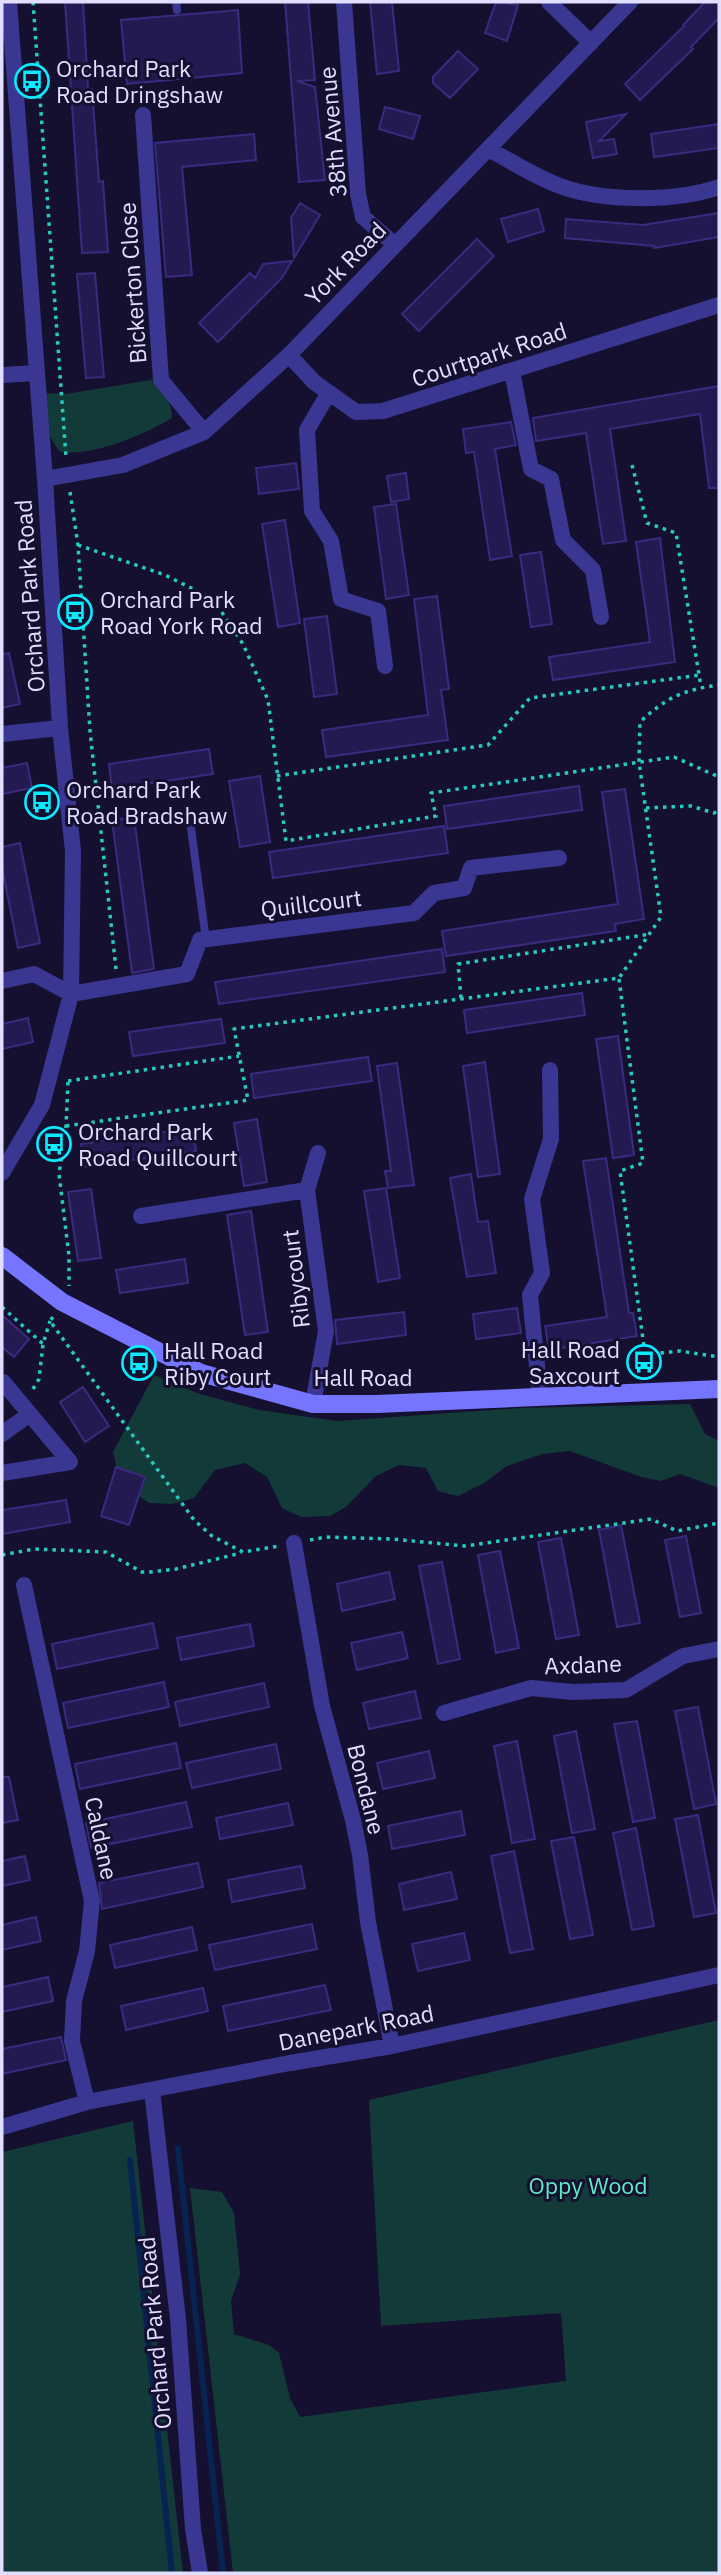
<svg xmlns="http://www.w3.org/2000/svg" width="721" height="2575" font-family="'IBM Plex Sans',sans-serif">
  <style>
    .green { fill: #123a38 }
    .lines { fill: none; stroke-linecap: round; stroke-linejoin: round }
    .stream { stroke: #062352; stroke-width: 6 }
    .building { fill: #241a52; stroke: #3a2a80; stroke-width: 2 }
    .path { stroke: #26cbbe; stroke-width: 3.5; stroke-dasharray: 3.5 5; stroke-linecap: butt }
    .lane { stroke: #393792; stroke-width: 8 }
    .street { stroke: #393792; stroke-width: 16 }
    .secondary { stroke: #7675ff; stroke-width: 18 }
    .labels { text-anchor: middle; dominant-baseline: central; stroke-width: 6; stroke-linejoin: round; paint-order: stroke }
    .poi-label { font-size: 23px; fill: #e1deff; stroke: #15102f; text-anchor: start }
    .street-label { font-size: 23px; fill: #e1deff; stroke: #15102f }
    .park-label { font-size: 23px; fill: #5eebc5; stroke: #15102f }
  </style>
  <rect width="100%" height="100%" fill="#15102f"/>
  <path class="green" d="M151,380C164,391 172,402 172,418C146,434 88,459 59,451L50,437L45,393L66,394Z
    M154,1375L197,1393L259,1410L337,1421L521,1408L690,1404L705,1434L719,1441V1488L680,1474L661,1481L641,1477L570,1451L542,1454L507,1466L484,1483L458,1496L438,1491L426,1468L399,1465L376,1476L346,1507L330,1516L301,1517L282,1508L267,1477L245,1463L215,1470L194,1498L172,1504L149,1503L121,1484L113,1452Z
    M719,2020V2573H233L190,2188L222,2192L234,2213L240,2274L231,2301L234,2334L269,2345L279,2353L290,2398L300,2417L566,2381L561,2313L381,2326L369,2100Z
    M133,2121L183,2573H2V2152Z"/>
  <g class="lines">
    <path class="stream" d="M178,2148L223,2573
      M130,2160L172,2573"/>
  </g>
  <path class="building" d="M65,2H83L88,89H92L99,182L103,181L108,252L82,253Z
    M285,2H308L315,80L297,81L315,87L325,180L299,182Z
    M370,2H392L399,71L377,74Z
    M496,2L518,5L507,41L485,33Z
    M705,2H719V18L691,47L693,49L640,100L625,84L684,26L683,25Z
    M238,10L242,73L127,84L121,20Z
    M458,51L478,69L450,98L433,83V77Z
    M385,107L420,116L413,139L379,129Z
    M626,114L599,141L614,139L617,154L593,158L586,122Z
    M719,124V148L654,157L651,134Z
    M254,134L256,160L182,167L192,275L166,277L155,143Z
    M300,203L320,215L294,258L291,218Z
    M538,209L544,231L508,242L501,219Z
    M719,213V237L654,248V246L565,238L566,219L643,225Z
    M477,239L494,256L419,331L402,314Z
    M292,261L282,278L218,342L199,323L250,273L255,278L263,264Z
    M95,273L104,377L86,378L77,274Z
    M719,386V488H709L700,414L610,429L626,541L603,544L586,433L536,441L533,418Z
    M511,422L516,445L495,449L512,556L490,560L474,452L466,453L463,429Z
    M296,463L299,489L259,494L256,468Z
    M406,473L409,499L391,502L387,476Z
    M396,504L409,595L386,599L374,507Z
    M285,520L300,623L278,627L262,524Z
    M660,538L675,662L553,680L549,657L650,642L636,542Z
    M541,552L552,624L531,627L520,555Z
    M437,596L449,689L441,690L448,740L326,757L322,730L428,715L414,599Z
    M327,616L337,694L314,697L304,619Z
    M9,653L20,704L2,708V654Z
    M209,749L213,774L112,789L109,764Z
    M27,763L32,788L2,794V768Z
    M260,776L270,842L240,847L229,781Z
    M579,786L582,810L447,829L444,806Z
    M625,789L644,919L615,924L616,931L446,956L442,931L618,904L602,792Z
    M134,817L154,969L132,973L112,820Z
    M444,826L448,853L273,878L269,852Z
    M20,843L40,943L18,948L2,867V847Z
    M442,949L445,972L219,1004L215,982Z
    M582,993L585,1015L467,1033L464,1010Z
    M28,1018L33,1042L2,1049V1024Z
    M221,1019L225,1043L133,1056L129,1032Z
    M618,1036L634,1155L613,1158L596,1039Z
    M368,1057L372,1081L254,1098L251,1074Z
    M485,1062L500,1174L478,1177L463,1066Z
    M397,1063L414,1185L388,1188L385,1171H391L377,1066Z
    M257,1119L267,1182L244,1186L234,1123Z
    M193,1128L196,1151L84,1167L81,1144Z
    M606,1158L629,1313H633L637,1336L549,1350L545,1326L607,1317L583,1161Z
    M471,1174L478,1222L488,1221L496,1273L467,1277L450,1178Z
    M386,1188L400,1278L378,1282L364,1191Z
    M91,1189L101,1258L78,1261L68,1192Z
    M251,1211L268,1332L245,1335L227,1215Z
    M185,1259L188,1283L120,1293L116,1270Z
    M517,1308L521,1333L476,1339L473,1314Z
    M404,1312L406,1335L337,1344L335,1320Z
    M2,1315L29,1339L14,1357L2,1347Z
    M83,1387L109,1426L85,1442L60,1402Z
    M116,1467L145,1477L129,1525L101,1516Z
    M66,1500L70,1522L2,1534V1510Z
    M621,1525L640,1623L617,1627L599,1530Z
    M686,1536L701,1613L680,1617L665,1540Z
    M561,1538L579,1635L556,1639L538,1542Z
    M500,1551L519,1648L496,1653L478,1555Z
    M442,1562L460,1659L438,1664L419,1566Z
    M389,1572L395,1599L342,1611L337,1584Z
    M153,1623L158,1648L57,1669L52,1644Z
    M250,1624L254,1646L181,1660L177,1638Z
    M402,1632L408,1658L357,1670L351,1643Z
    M164,1682L169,1707L68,1728L63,1703Z
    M264,1683L269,1707L180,1726L175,1702Z
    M415,1691L421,1718L369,1729L363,1703Z
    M698,1707L716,1804L694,1809L675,1711Z
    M637,1721L655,1818L633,1822L614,1724Z
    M576,1731L595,1829L572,1833L554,1736Z
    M517,1741L535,1839L512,1843L494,1746Z
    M176,1743L181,1768L80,1789L75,1764Z
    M276,1744L281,1769L192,1788L186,1763Z
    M429,1751L435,1778L383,1789L377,1763Z
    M2,1777H9L18,1820L2,1823Z
    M186,1802L192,1827L91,1848L86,1823Z
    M288,1803L293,1825L220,1839L216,1818Z
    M461,1811L465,1835L392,1849L388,1826Z
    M698,1815L716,1913L694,1917L675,1819Z
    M636,1828L654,1926L632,1930L613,1833Z
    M574,1837L593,1935L570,1939L551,1841Z
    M514,1851L533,1949L510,1953L491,1856Z
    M25,1856L30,1880L2,1886V1861Z
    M198,1863L203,1887L102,1909L99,1883Z
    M301,1866L305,1888L232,1902L228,1880Z
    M451,1872L457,1899L404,1910L399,1884Z
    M36,1917L41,1941L2,1950V1925Z
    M312,1924L317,1949L215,1970L209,1945Z
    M192,1927L197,1950L115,1968L110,1945Z
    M464,1933L470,1960L418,1971L412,1944Z
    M48,1977L53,2001L2,2012V1987Z
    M325,1985L331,2010L228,2031L223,2006Z
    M203,1988L208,2011L126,2030L121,2006Z
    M61,2037L66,2060L2,2074V2049Z"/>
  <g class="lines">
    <path class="path" d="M33,2L66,457
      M632,465L647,523L676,533L701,687
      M70,492L78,545L90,731L116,969
      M78,545L165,575L213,599L243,644L268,700L286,841L436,816L431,793L674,757L719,777
      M277,776L488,745L530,698L700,675
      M646,808L691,806L714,813L719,810
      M619,979L643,1163L620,1171L645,1354H652L654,1374
      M461,998L458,964L650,934
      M68,1081L239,1056
      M68,1082L66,1126L59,1174L69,1256V1286
      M66,1126L248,1100L234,1029L619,978L661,917L639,762L640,722C667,697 683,690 719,685
      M2,1307L43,1344
      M53,1317L50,1321L194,1520L212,1536L243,1552L279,1546
      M652,1354L680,1351L719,1357
      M33,1389L39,1379L43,1344L50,1321
      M310,1540L326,1537L392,1539L465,1546L651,1519L677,1531L719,1523
      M2,1555L34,1549L106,1552L142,1572H150L176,1569L241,1553"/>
    <path class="lane" d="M176,2L177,10
      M191,828L206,940"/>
    <path class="street" d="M344,2L358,194L363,217L394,244
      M549,2L591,43
      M143,115L161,380L204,432
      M488,149C511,161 535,177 560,186C603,202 675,202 719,187
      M289,355L314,382L356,412L383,411L719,305
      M512,371L531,469L551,479L563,540L593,570L601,617
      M2,375L37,373
      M328,394L307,430L312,511L331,541L341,599L378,611L385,666
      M45,479L123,465L204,432L289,355L630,2
      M2,734L60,728
      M2,981L34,974L71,994
      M71,994L187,974L200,940L414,913L434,893L464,888L471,868L559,858
      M2,1173L42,1105L71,994L73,851L60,728L45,479L9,2
      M141,1216L307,1190
      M540,1396L530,1295L542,1273L532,1199L551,1139L550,1070
      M313,1404L326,1331L307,1190L318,1153
      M2,1434L30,1414
      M2,1473L70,1462L3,1382
      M294,1543L322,1706L353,1820L360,1855L368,1922L392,2046
      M24,1585L92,1901L87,1951L74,2001L72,2041L87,2102
      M444,1713L531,1688L573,1692L626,1690L683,1656L719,1649
      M152,2090L178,2319L193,2529L200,2573
      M2,2127L87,2102L290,2063L392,2046L719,1975"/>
    <path class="secondary" d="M2,1256L62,1302L201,1373L313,1404H377L719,1389"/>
  </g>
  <defs>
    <g id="bus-ring" transform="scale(1.75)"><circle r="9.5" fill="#15102f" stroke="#0aebff" stroke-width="1.5"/><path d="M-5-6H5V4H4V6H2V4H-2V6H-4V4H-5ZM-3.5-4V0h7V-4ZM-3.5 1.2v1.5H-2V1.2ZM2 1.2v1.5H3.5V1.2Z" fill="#0aebff"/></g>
  </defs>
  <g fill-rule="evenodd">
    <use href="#bus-ring" x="32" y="81"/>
    <use href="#bus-ring" x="75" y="612"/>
    <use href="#bus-ring" x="42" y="802"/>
    <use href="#bus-ring" x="54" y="1144"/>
    <use href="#bus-ring" x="644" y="1362"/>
    <use href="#bus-ring" x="139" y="1363"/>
  </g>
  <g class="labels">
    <g class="poi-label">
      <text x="56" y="68">Orchard Park<tspan x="56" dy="26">Road Dringshaw</tspan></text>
      <text x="100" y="599">Orchard Park<tspan x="100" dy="26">Road York Road</tspan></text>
      <text x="66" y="789">Orchard Park<tspan x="66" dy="26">Road Bradshaw</tspan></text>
      <text x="78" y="1131">Orchard Park<tspan x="78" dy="26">Road Quillcourt</tspan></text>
      <text x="620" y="1349" text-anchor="end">Hall Road<tspan x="620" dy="26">Saxcourt</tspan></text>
      <text x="164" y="1350">Hall Road<tspan x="164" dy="26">Riby Court</tspan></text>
    </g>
    <g class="street-label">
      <text transform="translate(332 132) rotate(-95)">38th Avenue</text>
      <text transform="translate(345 263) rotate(-46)">York Road</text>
      <text transform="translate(132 283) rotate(-94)">Bickerton Close</text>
      <text transform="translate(489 354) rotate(-18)">Courtpark Road</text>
      <text transform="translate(29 596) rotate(-94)">Orchard Park Road</text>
      <text transform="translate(311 903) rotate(-7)">Quillcourt</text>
      <text transform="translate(295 1279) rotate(-97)">Ribycourt</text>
      <text x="363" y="1377">Hall Road</text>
      <text transform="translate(583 1664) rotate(-2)">Axdane</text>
      <text transform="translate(367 1789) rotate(76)">Bondane</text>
      <text transform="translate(102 1838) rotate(78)">Caldane</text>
      <text transform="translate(356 2027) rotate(-11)">Danepark Road</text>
      <text transform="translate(154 2333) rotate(-95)">Orchard Park Road</text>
    </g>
    <g class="park-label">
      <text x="588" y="2185">Oppy Wood</text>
    </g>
  </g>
  <rect width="721" height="2575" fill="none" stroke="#e1deff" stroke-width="7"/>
</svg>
